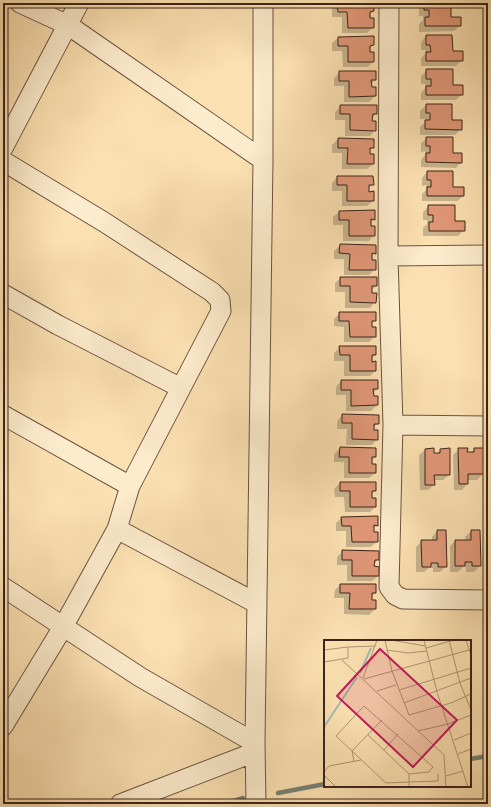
<svg xmlns="http://www.w3.org/2000/svg" width="491" height="807" font-family="'Libre Bodoni',serif">
  <style>
    .shadow { fill: #0003 }
    .lines { fill: none; stroke-linecap: round; stroke-linejoin: round }
    .stream { stroke: #778074; stroke-width: 4.5 }
    .building { fill: #e09777; stroke: #3b241a }
    .minor-casing { stroke: #6b5340; stroke-width: 21 }
    .minor { stroke: #fcebcc; stroke-width: 19 }
    .inset-river { fill: none; stroke: #9fbdb0; stroke-width: 2 }
    .inset-road { fill: none; stroke: #ae9575; stroke-width: 1 }
    .view { fill: #c2185b; fill-opacity: 0.15; stroke: #c2185b; stroke-width: 2 }
    .inset-edge { fill: none; stroke: #3b241a; stroke-width: 2 }
  </style>
  <rect width="100%" height="100%" fill="#fbe0b1"/>
  <filter id="stains"><feTurbulence type="fractalNoise" baseFrequency=".005" numOctaves="4"/><feColorMatrix values="0 0 0 0 .2 0 0 0 0 .09 0 0 0 0 .02 0 0 0 .5 -.17"/></filter>
  <radialGradient id="worn" r=".72"><stop offset=".6" stop-color="#630" stop-opacity="0"/><stop offset="1" stop-color="#630" stop-opacity=".3"/></radialGradient>
  <path class="shadow" d="M424,3H450V18L460,26L454,31L419,32V24L423,20V16H419V8Z
    M338,4L373,11L369,15L373,27L367,33H342V17H332V9Z
    M426,36L452,52L462,60L456,66H421V58L425,54V50H421V42Z
    M373,37V45L369,49L373,61L368,67H343L342,51H332V43L338,38Z
    M427,70L452,86L462,94L456,100H421V93L425,88V84H421V76Z
    M340,72L375,80L371,84L375,96L369,102H344V86H334V78Z
    M426,105L451,121L461,129L455,135H420V127L425,122V119H420V111Z
    M341,106L376,114L371,118V122L375,130L370,136H345V120H335V112Z
    M427,138L452,154L461,162L456,168L421,167V160L425,155V151L421,152V143Z
    M338,139L373,140V147L369,152L373,164L367,169H342V153H332V145Z
    M427,172L452,188L463,196L457,201H422V194L426,190V185L422,186V178Z
    M337,177L373,184L368,189L373,201L367,206H342V191H332V183Z
    M429,206L454,222L464,230L458,236H423V228L427,224V220H423V212Z
    M374,211V219L370,223L374,235L369,241H343V225H333V217L339,212Z
    M340,245L375,253L371,257L375,269L369,275H344V259H334V251Z
    M341,278L376,286L371,290V294L375,302L370,308H345V292H335V283Z
    M340,313L375,320L371,324L375,336L369,342H344V327L334,326V319Z
    M340,347L375,355L371,359L375,371L370,376H344V361H334V353Z
    M341,381L377,389L373,393V397H377V405L371,411H346V395H336V387Z
    M342,415L378,423L373,428L377,439L372,445H346L347,429H337V421Z
    M340,448L375,457L371,461L375,473L369,478H344V462H334V454Z
    M459,449L470,453L475,449L483,474L477,480H467V484L462,490H454L453,455Z
    M425,450L433,454H437L441,450L449,475L443,480H433L434,485L428,490H420L419,455Z
    M340,483L375,490L371,495L375,507L370,512H345L344,497H335L334,489Z
    M342,518L377,525L373,529L377,541L371,547H346V531H336V523Z
    M437,531L446,566L440,572H433V568H429L424,572H416V547L422,541H432V537Z
    M471,531L480,566L474,572H466V567H463L458,572H450V546L455,541H466L465,537Z
    M488,544V572H486L485,546Z
    M343,551L378,559L374,564L373,567L378,576L372,581H347V565H337V557Z
    M340,585L375,593L371,597L375,609L369,615L344,614V598H334L335,590Z"/>
  <g class="lines">
    <path class="stream" d="M470,759L488,756
      M278,793L325,784
      M225,804L243,798"/>
  </g>
  <path class="building" d="M337,3H374V11L370,12V18H374V28H348L347,12H338Z
    M424,3H451V17H461V26H425V17H429V10H424Z
    M426,35H452L453,51H463V61H426V52H431L430,45H426Z
    M374,36V45L370,46V52H374V62H348V46H338V37Z
    M426,69H453V85H463V95H426V86H431V79H426Z
    M339,71H376V80H371L372,87H376V96L349,97V81H339Z
    M426,104H452V120H462V130L425,129V120H430V113H426Z
    M340,105H377V114H373L372,121H376V131L350,130V114H340Z
    M426,137H453V153H462V163L426,162V153H430V146H426Z
    M338,138L374,139V148H370V154H374V164H347L348,148H338Z
    M427,171H453V187H464V196H427V187H431V180H427Z
    M337,176H373L374,185H369V192L374,191V201H347V185H337Z
    M428,205H455V221H465V231H429V222H433V215H428Z
    M375,210V220L371,219V226H375V236H349V220H339V211Z
    M340,244L376,245V254L372,253V260H376V270H349L350,254L339,253Z
    M340,277H377V286H372V293H377L376,303L350,302V286H340Z
    M339,312H376V321H372V327H376V337H350L349,321H339Z
    M339,346H376V355H372V362L376,361V371H350V355H340Z
    M341,380H378V389H373L374,396H378V405L351,406V390H341Z
    M342,414L379,415V424H374V430H378V440L352,439V423H342Z
    M340,447L376,448V457H372V464H376V473H349V457H339Z
    M434,448V453H440V449L450,448V475H434L435,485H425V449Z
    M458,448H468L467,452H474V448H484V474H468V484H459Z
    M340,482H376V491H372V498H376V507H350V491H340Z
    M378,516V526L374,525V532H378V542H352L351,526H342L341,517Z
    M437,530H446L447,567H438V563H431V567H422L421,540H437Z
    M471,530H480L481,566H472V562H465V566H455V540H471Z
    M342,550L379,551V560H375L374,566L379,567V576H352V560H342Z
    M340,584H376V593H372V600H376V609H349L350,593H340Z"/>
  <g class="lines">
    <g class="minor-casing">
      <path id="minor" d="M20,3L68,25L263,160
        M389,3L388,256L393,425L389,587L395,595L403,599L488,600
        M3,148L79,3
        M3,161L104,222L212,292L220,300L221,311L130,486L117,529L63,627L3,726
        M388,256L488,255
        M3,294L58,325L181,388
        M3,415L130,486
        M393,425L488,426
        M117,529L256,603
        M3,587L140,677L255,743
        M120,804L255,752
        M256,804L255,743L263,160V3"/>
    </g>
    <use href="#minor" class="minor"/>
  </g>
  <g transform="translate(324 640)">
    <rect width="147" height="147" fill="#fbe0b1"/>
    <path class="inset-river" d="M36,33L47,8M0,87L33,37"/>
    <path class="inset-road" d="M61,0L68,31L85,75L127,63L147,54M67,0L101,6M100,0L113,52L144,147M125,0L136,43L147,70M142,0L147,15M24,7L51,6M102,8L130,0M0,10L24,7V18L0,22M62,10L84,13L103,11M18,20L120,115L122,147M39,38L53,0M40,39L145,10M75,50L147,28M53,51L72,45M80,63L147,38M94,91L124,84L147,75M44,95L85,134M130,100L147,93M60,110L74,94M134,114L147,109M30,121L28,111L58,80M0,132L5,126L37,120M0,135L12,147M122,136L139,131M85,147V134L105,132L109,127L40,66L12,96L62,143L85,142L114,141V134"/>
    <path class="view" d="M56,9L133,80L89,127L13,56Z"/>
    <rect width="147" height="147" class="inset-edge"/>
  </g>
  <rect width="491" height="807" fill="none" stroke="#fbe0b1" stroke-width="16"/>
  <rect x="4" y="4" width="483" height="799" fill="none" stroke="#3b241a" stroke-width="2"/>
  <rect x="8" y="8" width="475" height="791" fill="none" stroke="#3b241a"/>
  <rect width="100%" height="100%" filter="url(#stains)"/>
  <rect width="100%" height="100%" fill="url(#worn)"/>
</svg>
